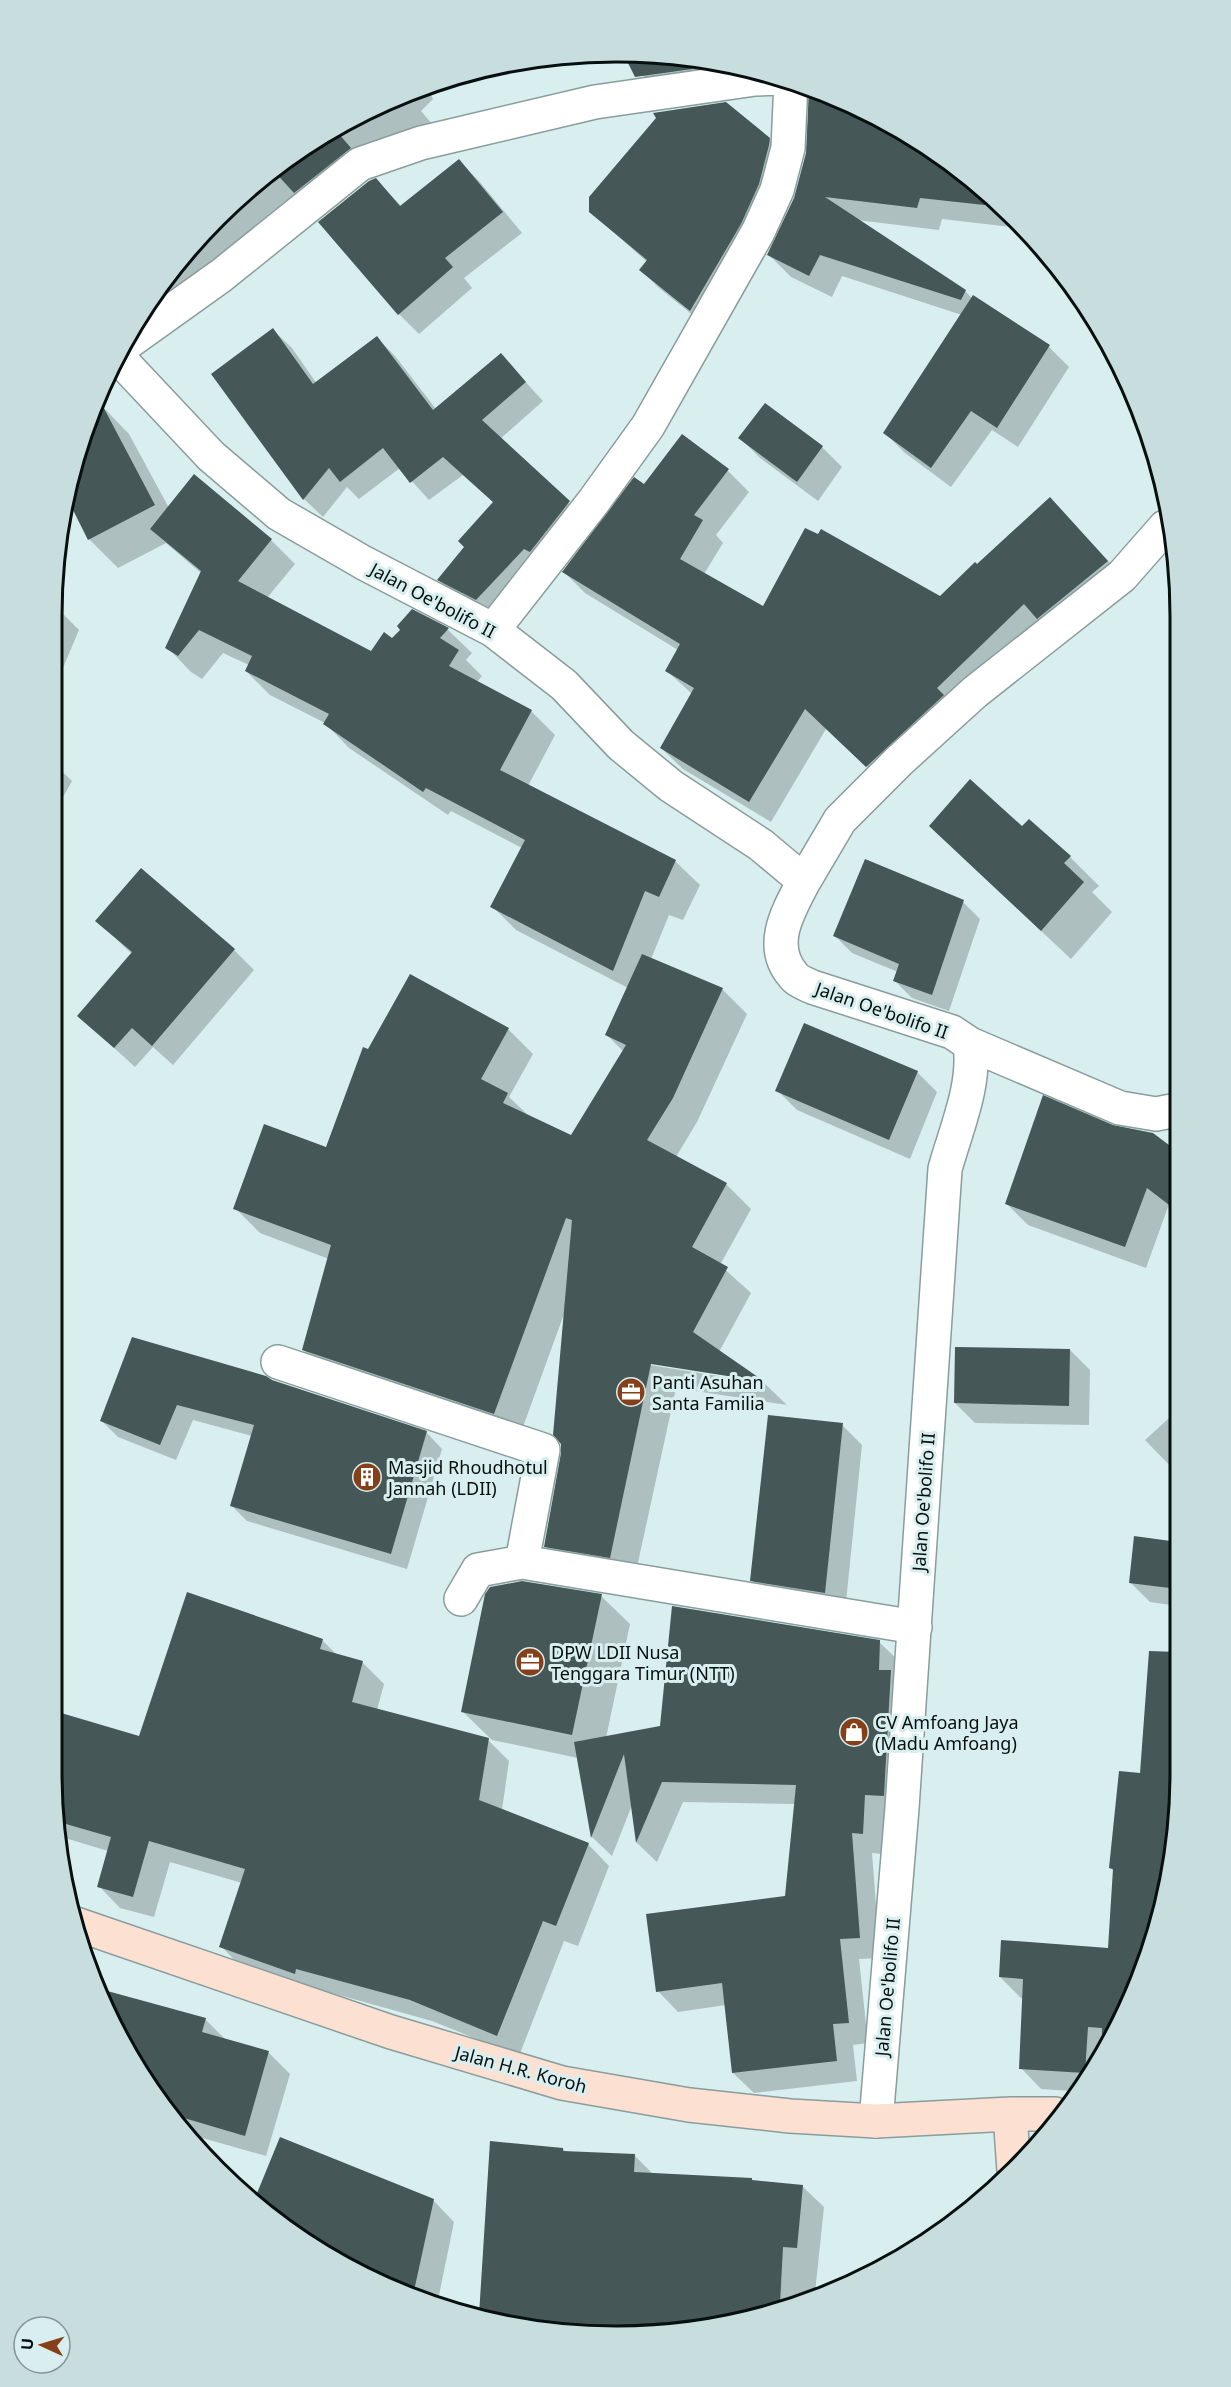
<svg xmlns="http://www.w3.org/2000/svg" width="1231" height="2387" font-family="'Noto Sans',sans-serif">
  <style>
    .shadow { fill: #0003; fill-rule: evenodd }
    .building { fill: #455757 }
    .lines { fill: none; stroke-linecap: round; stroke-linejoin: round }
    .street-casing { stroke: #899d9d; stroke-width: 36 }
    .secondary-casing { stroke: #899d9d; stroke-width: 36 }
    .street { stroke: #fff; stroke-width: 33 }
    .secondary { stroke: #fce0d1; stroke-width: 33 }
    .labels { text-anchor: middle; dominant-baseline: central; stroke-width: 6; stroke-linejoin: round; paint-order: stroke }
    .street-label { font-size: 18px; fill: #070f0f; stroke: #d9efef }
    .poi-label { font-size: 18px; fill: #070f0f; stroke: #d9efef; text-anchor: start }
    .rim { fill: none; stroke: #070f0f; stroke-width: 3 }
  </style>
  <rect width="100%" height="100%" fill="#d9efef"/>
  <path class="shadow" d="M652,52L695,59L711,89L663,96L643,76Z
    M566,55L539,69L529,59L541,56Z
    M426,85L433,99L421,111L432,124L139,318L167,272L243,191L333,127Z
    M865,109L987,191L1035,242L1024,240L1011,227L942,219L939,230L857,220L965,291L973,299L974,297L1049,347L1069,367L1018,447L992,430L951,487L905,453L885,433L962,315L842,276L832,297L791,277L768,254L796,198L808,153Z
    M769,139L787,158L709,328L659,288L641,270L647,262L591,212Z
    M459,161L479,181L522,233L464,278L472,288L419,334L399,314L376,180L402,207Z
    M273,330L292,348L317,384L377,338L395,356L436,409L501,355L543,401L500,439L587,521L495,617L457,598L439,580L466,547L494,503L463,475L429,500L400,468L359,499L347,487L323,517L304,499L213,375Z
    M101,405L129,434L169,508L271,540L295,564L267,598L372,653L402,631L412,611L448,630L472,653L466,660L482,676L477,682L531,711L555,735L528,786L675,861L700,885L683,920L669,915L651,959L722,989L747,1014L697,1122L676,1157L726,1184L751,1209L720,1265L751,1293L719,1352L764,1383L787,1405L676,1388L634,1581L570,1571L546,1546L563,1454L564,1314L519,1438L328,1374L303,1350L329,1259L260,1233L235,1208L327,1149L369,1051L508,1029L533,1054L509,1097L531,1118L571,1137L623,1051L607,1035L628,988L516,930L492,906L522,848L451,811L448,815L349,748L325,723L270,695L246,671L249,665L223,653L202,679L191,672L167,647L202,574L166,543L118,568L89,539L66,494L70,470L93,409ZM644,1361L751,1378L755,1382L644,1364Z
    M682,436L728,471L749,492L716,535L723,543L704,574L764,608L940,598L1050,499L1128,582L888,787L826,729L771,822L683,769L661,748L692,694L667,671L678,650L585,593L564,572L645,486Z
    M740,438L822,447L842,467L818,501L760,458Z
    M52,607L59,610L79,630L52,694Z
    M52,762L72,781L52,817Z
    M960,855L1070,857L1099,886L1092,892L1112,912L1071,959Z
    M963,902L980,919L949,1011L912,998L895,981L898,972L852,953L835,936Z
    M97,921L234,950L254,970L173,1065L153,1047L135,1067L79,1016L132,954Z
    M805,1025L917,1072L937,1092L910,1159L797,1110L777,1090Z
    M1177,1153V1214L1168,1207L1146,1268L1028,1225L1006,1203Z
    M1177,1305V1319L1171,1312Z
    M1070,1350L1090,1370L1089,1425L975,1423L955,1403Z
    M271,1381L426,1432L442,1449L407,1569L247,1521L231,1505L252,1436L193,1420L176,1460L118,1437L102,1421Z
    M1178,1410V1474L1145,1440Z
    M842,1425L862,1445L845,1612L772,1600L752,1580Z
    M1136,1538L1178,1543V1606L1150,1602L1130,1582Z
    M601,1596L630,1624L606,1738L661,1728L879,1642L900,1662L883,1854L872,1853L880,1958L859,1959L868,2043L853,2045L857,2081L754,2093L733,2073L726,2005L678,2012L658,1991L786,1897L795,1804L683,1802L657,1862L637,1843L632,1805L612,1856L592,1837L578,1758L492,1740L463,1712Z
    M1178,1630L1179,1808L1161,1917L1122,2021L1072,2091L1041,2089L1021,2068L1024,1998H1021L1000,1977L1109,1949L1115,1872L1110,1868L1175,1675Z
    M322,1640L338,1656L363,1663L384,1684L377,1710L490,1740H488L509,1761L502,1810L588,1844L609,1866L578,1946L564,1941L519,2056L432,2021L242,1968L221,1946L242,1883L170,1862L154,1917L120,1908L99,1886L108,1851L62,1837L51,1772L140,1738Z
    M101,1991L205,2019L227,2041L269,2053L290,2074L266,2156L192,2135L191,2140L168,2115Z
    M492,2142L563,2149L566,2152L635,2156L654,2175L803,2187L824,2207L815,2293L689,2331L505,2325L481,2316Z
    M433,2200L454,2222L438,2300L333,2260L255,2204Z"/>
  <path class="building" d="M652,52L686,58L692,69L635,77L623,53Z
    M809,88L865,109L987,191L1003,207L920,198L917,208L825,197L966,290L961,300L820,255L809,276L767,255L794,198L806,153Z
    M726,102L770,138L769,145L759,184L741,224L690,311L639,270L647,260L589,212V197L656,118L653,113Z
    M333,127L351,148L294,193L273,170Z
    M459,159L503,212L445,258L453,267L398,315L318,222L369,181L376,178L400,206Z
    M973,295L1050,345L997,428L971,411L931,468L883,433Z
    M273,328L313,384L377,336L433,410L501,353L526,382L482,420L570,501L530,552L524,549L476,600L437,580L464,547L458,541L493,502L443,457L410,483L383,448L340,482L329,468L303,500L211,374Z
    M98,397L155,505L88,540L66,496L70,470Z
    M765,403L823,446L797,482L738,438Z
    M682,434L729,469L694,515L703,520L680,559L763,606L805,528L818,534L821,529L940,596L975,562L977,564L1050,497L1108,561L1037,619L1024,604L937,688L944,695L866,767L805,709L749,802L660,748L694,688L665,671L680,644L562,572L634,477L644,484Z
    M194,474L272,539L238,581L371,651L384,632L392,638L400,630L397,626L412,609L449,628L440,638L459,650L449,666L532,710L500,770L676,860L659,897L645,891L613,971L490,907L525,840L426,788L423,792L323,724L329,714L245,671L252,656L199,630L178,656L165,648L201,571L150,529Z
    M970,779L1022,826L1029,819L1071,856L1064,863L1084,882L1041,931L929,826Z
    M865,859L964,900L932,995L893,981L899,964L833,936Z
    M141,868L235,949L152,1046L132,1028L114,1048L77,1016L132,952L95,921Z
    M642,954L723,988L673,1098L647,1140L727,1183L692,1247L728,1267L693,1332L765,1382L651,1364L610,1558L544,1547L561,1453V1444L553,1435L572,1220L566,1218L494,1414L302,1350L331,1245L233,1209L264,1124L326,1147L363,1047L368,1049L410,974L509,1028L481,1079L508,1093L503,1103L571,1135L626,1045L605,1035Z
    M804,1023L918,1071L889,1140L775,1091Z
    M1043,1095L1113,1125L1153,1133L1177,1151V1211L1147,1188L1125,1247L1005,1204Z
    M132,1337L266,1376L272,1380L427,1431L391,1554L230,1506L254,1425L177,1405L160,1445L100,1421Z
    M955,1347L1070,1349L1069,1406L954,1403Z
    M768,1415L843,1423L825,1593L750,1581Z
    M1134,1536L1178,1542V1589L1129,1583Z
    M522,1581L602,1594L572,1735L461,1712L485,1594L490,1587Z
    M187,1592L323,1639L320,1649L363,1661L352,1702L489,1738L479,1800L589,1843L556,1926L543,1921L497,2036L410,2000L296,1969L295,1974L219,1947L245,1869L149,1841L133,1897L97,1887L111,1837L59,1822L51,1772V1710L139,1736Z
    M672,1606L880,1640L879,1670H891L884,1796L865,1795L863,1834L852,1833L860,1938L840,1939L849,2023L833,2024L837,2061L732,2073L722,1983L656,1992L646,1914L785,1896L796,1785L662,1782L636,1843L624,1754L591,1838L574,1742L660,1726Z
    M1149,1651L1178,1652L1179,1783L1175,1824H1168L1159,1921L1122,2021L1102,2049V2028L1088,2027L1085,2073L1019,2069L1023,1979L999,1977L1001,1940L1108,1948L1113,1869L1109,1868L1119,1771L1140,1773Z
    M100,1989L206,2018L202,2032L269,2051L245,2136L167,2113Z
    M280,2137L434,2199L414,2291L333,2260L253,2203Z
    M490,2141L563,2148V2151L635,2154L634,2172L752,2178V2180L803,2185L797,2248L783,2247L780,2304L689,2331L503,2324L479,2315Z"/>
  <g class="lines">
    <g class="street-casing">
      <path id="street" d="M120,348L222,275L360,164L421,143L595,102L755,79L781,78
        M116,355L211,456L279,514L364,563L493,630L564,685L621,745L671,786L761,845L804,881C789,910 767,945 793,975C797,981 806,984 812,987L952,1032L970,1044C976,1085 956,1129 945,1169L902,1808L876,2121
        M493,630L594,501L648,426L758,232L777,190L788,148L791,81
        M804,881L840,820L899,761L975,692L1122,576L1165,527
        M970,1044L1120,1108L1156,1114L1177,1110
        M278,1362L543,1450L522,1562L915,1627
        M461,1599L478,1570L522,1562"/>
    </g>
    <g class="secondary-casing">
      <path id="secondary" d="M76,1924L391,2032L562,2083L689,2105L790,2116L876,2121L1010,2114H1055
        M1010,2114L1014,2171"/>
    </g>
    <use href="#street" class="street"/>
    <use href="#secondary" class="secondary"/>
  </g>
  <defs>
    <g id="office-disc" transform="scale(1.5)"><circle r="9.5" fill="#854019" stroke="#d9efef"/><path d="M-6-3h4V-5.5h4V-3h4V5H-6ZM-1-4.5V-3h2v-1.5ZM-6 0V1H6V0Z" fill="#fff"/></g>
    <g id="building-disc" transform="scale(1.5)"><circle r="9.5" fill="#854019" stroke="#d9efef"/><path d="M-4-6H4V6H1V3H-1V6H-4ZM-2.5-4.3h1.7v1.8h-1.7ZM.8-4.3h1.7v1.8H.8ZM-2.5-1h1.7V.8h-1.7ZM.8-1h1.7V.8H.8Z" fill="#fff"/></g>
    <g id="shop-disc" transform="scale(1.5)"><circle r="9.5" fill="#854019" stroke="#d9efef"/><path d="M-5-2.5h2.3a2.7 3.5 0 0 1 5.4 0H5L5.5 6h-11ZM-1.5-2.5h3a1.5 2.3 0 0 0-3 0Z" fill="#fff"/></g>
  </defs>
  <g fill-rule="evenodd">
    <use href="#office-disc" x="631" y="1392"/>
    <use href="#building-disc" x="367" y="1477"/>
    <use href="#office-disc" x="530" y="1662"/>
    <use href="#shop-disc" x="854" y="1732"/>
  </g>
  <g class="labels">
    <g class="street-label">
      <text transform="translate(433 600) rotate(28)">Jalan Oe'bolifo II</text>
      <text transform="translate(882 1010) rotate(19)">Jalan Oe'bolifo II</text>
      <text transform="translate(923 1502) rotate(-86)">Jalan Oe'bolifo II</text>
      <text transform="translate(887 1987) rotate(-85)">Jalan Oe'bolifo II</text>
      <text transform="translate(521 2069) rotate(15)">Jalan H.R. Koroh</text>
    </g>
    <g class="poi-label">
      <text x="652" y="1382">Panti Asuhan<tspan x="652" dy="21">Santa Familia</tspan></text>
      <text x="388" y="1467">Masjid Rhoudhotul<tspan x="388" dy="21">Jannah (LDII)</tspan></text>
      <text x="551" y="1652">DPW LDII Nusa<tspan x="551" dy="21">Tenggara Timur (NTT)</tspan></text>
      <text x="875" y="1722">CV Amfoang Jaya<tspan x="875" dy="21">(Madu Amfoang)</tspan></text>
    </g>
  </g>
  <path d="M0 0H1231V2387H0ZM616 62H616A554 554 0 0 1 1170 616V1772A554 554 0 0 1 616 2326H616A554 554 0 0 1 62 1772V616A554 554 0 0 1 616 62Z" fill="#c8dddd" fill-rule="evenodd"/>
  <path class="rim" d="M616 62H616A554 554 0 0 1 1170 616V1772A554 554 0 0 1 616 2326H616A554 554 0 0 1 62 1772V616A554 554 0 0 1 616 62Z"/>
  <g transform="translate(42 2345) rotate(274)"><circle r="28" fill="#d9efef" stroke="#859595" stroke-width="1.5"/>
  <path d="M0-4.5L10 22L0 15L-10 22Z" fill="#854019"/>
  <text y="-9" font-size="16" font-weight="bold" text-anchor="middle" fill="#070f0f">U</text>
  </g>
</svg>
